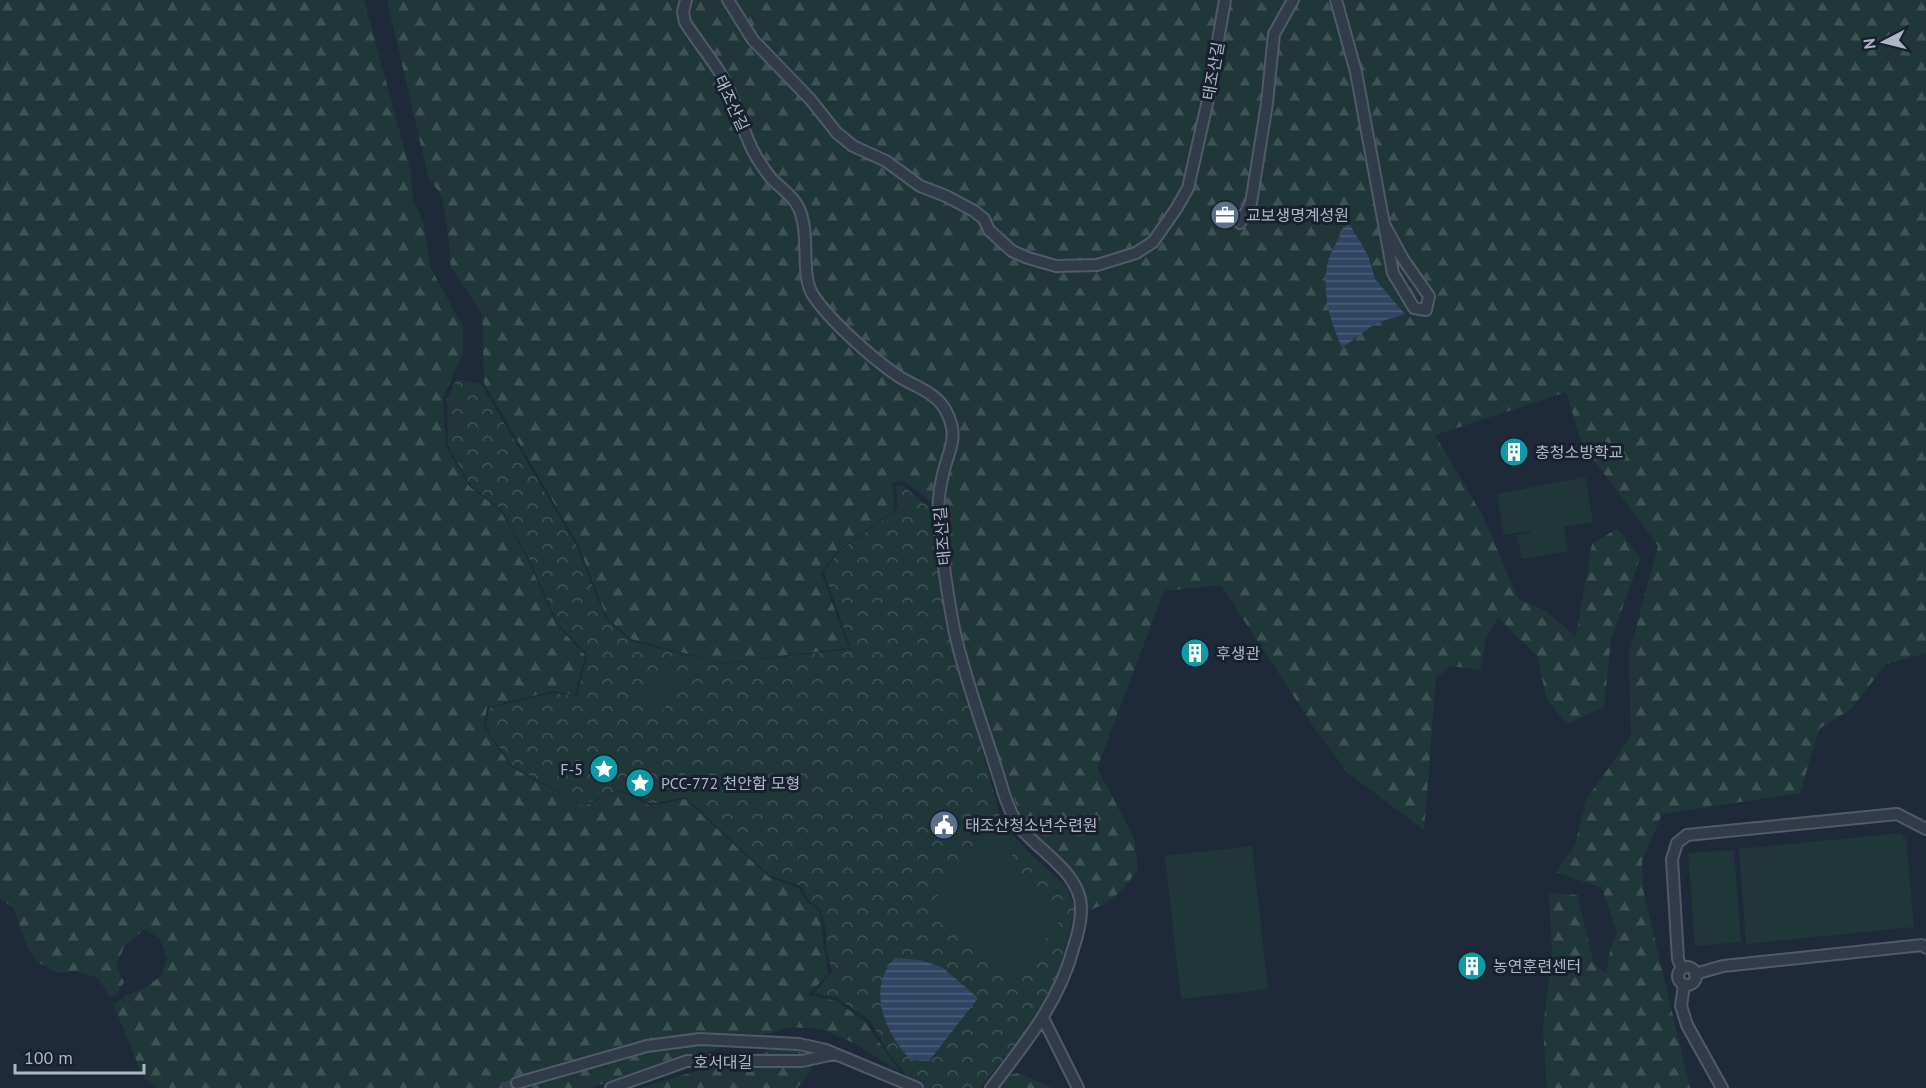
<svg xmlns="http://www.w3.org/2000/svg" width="1926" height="1088" font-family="'PT Sans','Noto Sans KR',sans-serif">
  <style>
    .forest { fill: url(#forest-firs); fill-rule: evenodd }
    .park { fill: url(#park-crowns) }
    .garden { fill: #20373a }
    .water { fill: url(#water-rules) }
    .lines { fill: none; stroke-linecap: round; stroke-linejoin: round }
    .minor-tunnel { stroke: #333f4e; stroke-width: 10; stroke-dasharray: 10 5; stroke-linecap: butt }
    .minor-casing { stroke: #505967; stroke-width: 14 }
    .minor { stroke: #323c49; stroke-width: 10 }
    .labels { text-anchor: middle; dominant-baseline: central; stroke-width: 6; stroke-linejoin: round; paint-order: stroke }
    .street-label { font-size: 16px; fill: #acb6c6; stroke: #18212d }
    .poi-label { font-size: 16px; fill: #acb6c6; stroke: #18212d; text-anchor: start }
  </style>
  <defs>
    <pattern id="forest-firs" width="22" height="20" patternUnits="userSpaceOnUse" patternTransform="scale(1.5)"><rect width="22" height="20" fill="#20373a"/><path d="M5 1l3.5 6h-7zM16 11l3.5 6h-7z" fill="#3e5255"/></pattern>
    <pattern id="park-crowns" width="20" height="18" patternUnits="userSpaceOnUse" patternTransform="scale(1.5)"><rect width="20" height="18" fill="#20373a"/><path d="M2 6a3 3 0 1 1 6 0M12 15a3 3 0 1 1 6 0" fill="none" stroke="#3e5255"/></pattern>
    <pattern id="water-rules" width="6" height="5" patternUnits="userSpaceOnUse" patternTransform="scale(1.5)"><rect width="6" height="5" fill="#304561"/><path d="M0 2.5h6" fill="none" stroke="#4b5e76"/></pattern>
  </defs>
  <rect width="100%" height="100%" fill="#1e2a39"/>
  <path class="forest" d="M0,0H364L411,174L413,201L423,220L430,267L463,327V353L443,398L446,447L469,486L500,510L529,562L556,624L585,655L575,695L553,691L487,707L484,727L511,767L584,806L619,791L651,806L685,799L769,877L799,889L807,902L819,910L828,975L807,995L837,1001L865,1022L900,1072L856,1044L822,1029L789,1027L589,1088H157L142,1075L114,1005L128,994L143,989L161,976L167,958L160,939L145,929L125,945L116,965L124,982L116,994L110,997L98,978L76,971L59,973L37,962L26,944L13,907L0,899Z
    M387,0H1926V653L1886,664L1851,709L1819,729L1800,793L1662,814L1642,861L1643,889L1690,1088H1547L1543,1029L1552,951L1549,893L1577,895L1594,964L1606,974L1610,951L1617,933L1602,888L1556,872L1575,846L1586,800L1631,736L1629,654L1658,546L1582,444L1566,392L1435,435L1484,518L1518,599L1546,611L1576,637L1592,544L1618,528L1640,558L1611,640L1604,707L1567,724L1547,700L1537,656L1498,618L1486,637L1480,670L1451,666L1436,678L1424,830L1348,773L1315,729L1221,585L1164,591L1097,768L1134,838L1138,869C1122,892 1113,901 1088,911L1087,900L1075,878L1022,819L1002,769L960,631L943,511L904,481L892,483L895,510L836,552L821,573L849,648L722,663L631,639L607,618L578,544L484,383L482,314L451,267L447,225L442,197L428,176ZM1348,223L1368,254L1375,279L1405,314L1376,323L1342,348Z
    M792,1045L809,1047C815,1068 811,1072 797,1088H641L742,1057Z
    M1019,1073L1052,1088H998L1008,1075Z"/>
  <path class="park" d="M457,379L481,384L576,545L606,619L631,641L722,664L851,649L824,572L838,552L898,509L896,486L902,485L931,509L945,624L987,767L1001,821L1027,851L1067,887L1075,909L1055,989L1037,1018L980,1088H917L889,1054L870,1020L836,997L814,993L832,972L826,947V930L821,910L809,900L801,886L769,875L685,797L652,804L619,790L583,805L512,766L486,727L489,708L553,693L577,696L587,654L557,623L530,561L501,509L470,485L448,446L447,399Z"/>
  <path class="garden" d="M1585,477L1593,522L1564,527L1568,551L1522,559L1517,535L1530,533V531L1504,535L1497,494Z
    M668,671L685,685L662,711L645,696Z
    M984,815L1021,843L1007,862L970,834Z
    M1901,833L1906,839L1914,927L1746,944L1739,849Z
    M978,842L1067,912L1016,977L929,907Z
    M1252,846L1268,989L1181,999L1165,856Z
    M1734,850L1741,942L1695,946L1688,853Z"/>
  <path class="water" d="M1348,222L1368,255L1375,279L1405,314L1376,323L1342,348C1330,320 1321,292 1328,261C1332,248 1342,234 1348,222Z
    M895,958L920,960L942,967L978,998L929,1061L911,1060C886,1035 865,988 895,958Z"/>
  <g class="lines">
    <path class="minor-tunnel" d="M502,1088L517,1083"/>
    <g class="minor-casing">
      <path id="minor" d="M686,0L683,12L685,22C697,42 717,64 726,84C738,107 743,135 757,158C761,164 766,172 771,178C779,187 791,194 797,205C812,230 799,274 813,295C830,321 872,358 898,376C915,387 936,392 946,411C959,436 950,447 944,470C940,486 937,503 939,519C942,556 947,593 954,629C966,685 988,739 1004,794C1009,808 1014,821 1024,832C1044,854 1082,876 1081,909C1081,921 1078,934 1074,946C1059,1003 1026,1042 991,1088
        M728,0L753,40L810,99L837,133L853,146L886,161L920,186L946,196L974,211L984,219L989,230L1012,251L1028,258L1056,266L1097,265L1136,253L1153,242L1176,209L1188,188L1207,104L1225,0
        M1336,0L1356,72L1393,273L1414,308L1426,310L1429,296L1403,259L1384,224
        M1240,223L1251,203L1267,103L1274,34L1293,0
        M1678 976a9 9 0 1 1 18 0a9 9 0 1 1-18 0Z
        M1682,969L1678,959L1672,859L1677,843L1687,835L1897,814L1926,829
        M1695,974L1723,966L1922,945L1926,948
        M1684,985L1681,1006L1687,1025L1722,1088
        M1043,1018L1078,1088
        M517,1083L647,1046L700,1039L799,1044L826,1050L917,1088
        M611,1088L687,1061H802L834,1054"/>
    </g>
    <use href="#minor" class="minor"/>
  </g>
  <defs>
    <g id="office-disc" transform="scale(1.5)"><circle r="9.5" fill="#5c6f8a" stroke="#18212d"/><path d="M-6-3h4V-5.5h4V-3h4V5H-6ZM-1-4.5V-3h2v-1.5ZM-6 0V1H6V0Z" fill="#fff"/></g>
    <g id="building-disc" transform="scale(1.5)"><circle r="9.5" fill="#0f9aa8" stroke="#18212d"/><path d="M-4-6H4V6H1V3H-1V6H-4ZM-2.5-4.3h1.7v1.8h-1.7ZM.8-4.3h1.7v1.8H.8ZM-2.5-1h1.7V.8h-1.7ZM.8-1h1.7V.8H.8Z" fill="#fff"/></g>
    <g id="sight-disc" transform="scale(1.5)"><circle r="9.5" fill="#0f9aa8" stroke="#18212d"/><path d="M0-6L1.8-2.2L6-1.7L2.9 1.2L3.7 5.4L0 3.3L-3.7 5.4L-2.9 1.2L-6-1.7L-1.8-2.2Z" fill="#fff"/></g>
    <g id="civic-disc" transform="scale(1.5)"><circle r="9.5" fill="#5c6f8a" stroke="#18212d"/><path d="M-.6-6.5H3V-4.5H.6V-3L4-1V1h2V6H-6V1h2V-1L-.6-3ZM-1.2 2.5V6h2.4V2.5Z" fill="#fff"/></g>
  </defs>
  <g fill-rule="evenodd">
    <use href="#office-disc" x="1225" y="215"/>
    <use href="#building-disc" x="1514" y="452"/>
    <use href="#building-disc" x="1195" y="653"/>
    <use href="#sight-disc" x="604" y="769"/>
    <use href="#sight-disc" x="640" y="783"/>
    <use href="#civic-disc" x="944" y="825"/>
    <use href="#building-disc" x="1472" y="966"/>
  </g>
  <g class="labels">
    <g class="street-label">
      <text transform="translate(1213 71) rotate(-80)">태조산길</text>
      <text transform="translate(732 103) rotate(65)">태조산길</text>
      <text transform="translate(942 536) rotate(-95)">태조산길</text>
      <text x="723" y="1062">호서대길</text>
    </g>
    <g class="poi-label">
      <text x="1246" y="215">교보생명계성원</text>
      <text x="1535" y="452">충청소방학교</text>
      <text x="1216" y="653">후생관</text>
      <text x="583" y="769" text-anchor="end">F-5</text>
      <text x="661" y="783">PCC-772 천안함 모형</text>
      <text x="965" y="825">태조산청소년수련원</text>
      <text x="1493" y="966">농연훈련센터</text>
    </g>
  </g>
  <g transform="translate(1884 42) rotate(263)" stroke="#18212d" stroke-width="4.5" paint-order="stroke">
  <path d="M0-4.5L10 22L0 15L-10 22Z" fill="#acb6c6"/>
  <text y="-9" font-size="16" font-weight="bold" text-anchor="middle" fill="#acb6c6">N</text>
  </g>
  <path d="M15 1064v9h129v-9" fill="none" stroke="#acb6c6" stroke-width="3"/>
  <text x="24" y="1064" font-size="18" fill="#acb6c6" stroke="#18212d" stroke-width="4.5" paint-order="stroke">100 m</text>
</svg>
